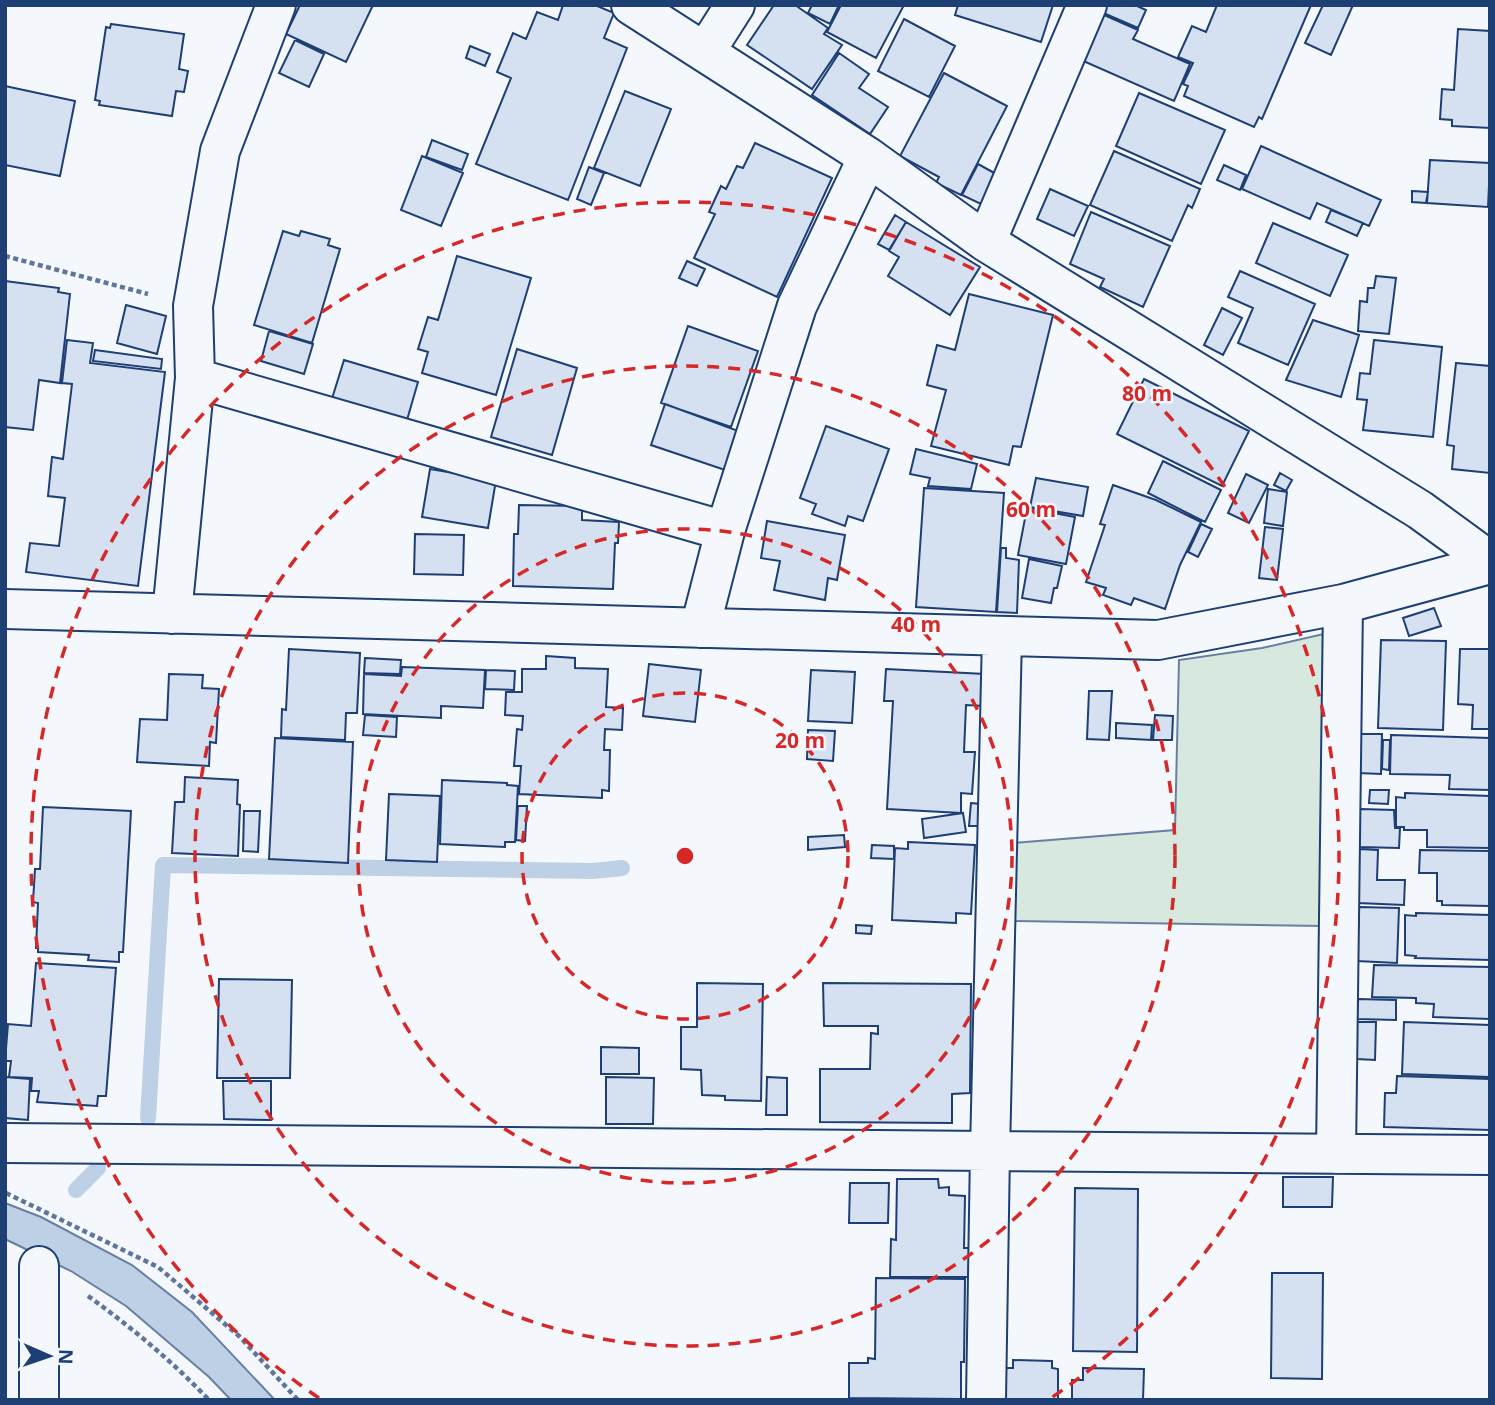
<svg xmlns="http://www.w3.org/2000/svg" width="1495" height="1405" font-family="'Open Sans',sans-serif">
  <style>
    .green { fill: #d7e8df; stroke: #687fa3; stroke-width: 2 }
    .water { fill: #bed0e5; stroke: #687fa3; stroke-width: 2 }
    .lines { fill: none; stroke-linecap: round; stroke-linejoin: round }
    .stream { stroke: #bed0e5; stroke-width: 16 }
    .building { fill: #d5e0f0; stroke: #1d3f73; stroke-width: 2 }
    .street-casing { stroke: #1d3f73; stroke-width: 42 }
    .path { stroke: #5e769c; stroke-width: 4.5; stroke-dasharray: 5 3.5; stroke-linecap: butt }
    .street { stroke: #f4f7fb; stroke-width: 38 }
    .ring { fill: none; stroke: #d62828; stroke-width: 3.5; stroke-dasharray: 12 9 }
    .centre { fill: #d62828; stroke: #f4f7fb; stroke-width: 3.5 }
    .ring-label { font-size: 21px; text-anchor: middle; font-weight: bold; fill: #d62828; stroke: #f4f7fb; stroke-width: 5; stroke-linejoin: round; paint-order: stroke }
  </style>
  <rect width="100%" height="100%" fill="#f4f7fb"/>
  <path class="green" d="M1328,633L1324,926L1009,921L1012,843L1175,830L1179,660L1262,648Z"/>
  <path class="water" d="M5,1203L41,1217L132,1265L192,1312L275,1400H231L209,1377L126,1306L71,1271L5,1239Z"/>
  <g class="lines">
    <path class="stream" d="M148,1118L163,865L593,871L622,868
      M76,1190L98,1168"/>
  </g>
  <path class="building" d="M300,5H373L346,62L286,34Z
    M563,5H595L614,13L604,38L627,48L568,200L476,164L511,78L497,72L513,33L526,39L537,12L558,20Z
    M774,5H795L828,28L824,34L842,45L812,89L747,45Z
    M812,5H839L830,24L808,13Z
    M841,5H904L876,58L827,32Z
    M958,5H1053L1041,42L955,15Z
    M1104,5H1135L1146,10L1138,28L1101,12Z
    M1217,5H1311L1262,119L1259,117L1254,127L1184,96L1188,86L1183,84L1193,63L1178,57L1192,26L1206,32Z
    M1323,5H1353L1331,55L1305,43Z
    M1102,14L1138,30L1133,39L1190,64L1174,101L1081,60Z
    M904,19L955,46L929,97L878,71Z
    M111,24L184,34L179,69L188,71L184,92L176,91L172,116L99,105L100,101L95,100L106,27L110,28Z
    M1458,29L1490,31V128L1452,126V120L1440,119L1442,89L1454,90Z
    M295,40L324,54L309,87L279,73Z
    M470,46L490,54L485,66L466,58Z
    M839,53L869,74L859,88L888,107L870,134L812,95Z
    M944,73L1007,106L961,195L936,183L939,177L900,156Z
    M5,86L75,101L60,176L5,165Z
    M625,91L671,109L640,186L594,168Z
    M1139,93L1225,130L1201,184L1116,146Z
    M432,140L468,154L462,170L426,157Z
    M755,143L832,178L777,297L694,258L715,214L709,212L721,186L726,189L737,166L743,168Z
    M1261,146L1381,200L1369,226L1317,203L1310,219L1242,189Z
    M1114,151L1200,189L1192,208L1188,205L1172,241L1090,205Z
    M422,156L463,173L441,226L401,210Z
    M1430,160L1490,163L1488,207L1427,203Z
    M978,164L998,175L983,205L962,195Z
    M1224,165L1246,175L1240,190L1217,180Z
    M589,167L604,173L591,205L577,199Z
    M1050,189L1088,206L1074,236L1037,219Z
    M1412,191L1428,192L1426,203L1412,202Z
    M1331,210L1363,223L1357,236L1326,222Z
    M1091,212L1170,246L1143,307L1100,287L1104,279L1070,264Z
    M895,215L906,222L889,250L878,244Z
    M906,222L980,267L950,315L888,276L899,257L889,251Z
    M1273,223L1348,255L1330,296L1256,263Z
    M283,231L299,236L301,231L330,239L328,245L340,249L312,343L254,325Z
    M457,256L531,278L496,395L422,373L428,352L418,349L428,317L438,320Z
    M687,261L705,269L697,286L679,278Z
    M1240,271L1315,304L1288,365L1238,343L1253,308L1228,297Z
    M1376,276L1396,278L1389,334L1358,331L1360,301L1367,302L1368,288H1374Z
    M5,281L59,288L58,292L70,294L60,383L39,380L33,430L5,427Z
    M969,294L1053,315L1021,447L1013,446L1009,465L931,446L946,390L927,385L937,345L955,350Z
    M126,305L166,316L157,354L117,343Z
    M1222,308L1242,318L1223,355L1204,345Z
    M1313,320L1359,335L1341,397L1286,380Z
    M688,326L758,351L731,427L661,403Z
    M269,331L313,344L304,374L261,361Z
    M67,340L93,343L90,363L165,372L138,586L26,572L30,543L59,546L65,498L48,496L52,457L63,459L72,384L62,383Z
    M1374,340L1442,347L1433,437L1363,430L1367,400L1357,399L1360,373L1370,374Z
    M517,349L577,368L552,455L491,437Z
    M95,350L162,359L161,369L93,361Z
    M344,360L418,382L405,427L330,405Z
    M1456,363L1490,366V473L1452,469L1454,446L1447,445Z
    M1144,379L1249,431L1222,486L1117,434Z
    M665,404L741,432L728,471L651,445Z
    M826,426L889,449L863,521L848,516L845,526L812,514L816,504L800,498Z
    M916,449L977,464L971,489L928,486L930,478L910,474Z
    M1163,461L1221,490L1205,522L1148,493Z
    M430,469L496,480L488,528L422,517Z
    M1280,473L1292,480L1286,491L1274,485Z
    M1246,474L1268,485L1249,523L1228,513Z
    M1036,478L1088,487L1083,516L1030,507Z
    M1113,485L1156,500L1201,522L1180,565L1165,609L1134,598L1131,605L1103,595L1106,588L1086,582L1105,525L1100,524Z
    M924,488L1004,493L996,612L916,607Z
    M1268,489L1287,492L1283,526L1264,523Z
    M519,505L582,506V520L619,522L618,543H615L613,589L513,586L514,534H518Z
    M1027,508L1075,517L1066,564L1018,555Z
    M767,521L845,535L837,580L828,578L825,600L774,590L780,561L761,558Z
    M1201,524L1212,529L1198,557L1188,552Z
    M1265,527L1283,529L1277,580L1259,578Z
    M415,534L464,535L463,575L414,574Z
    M1001,548H1006V558L1019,560L1017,613L997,612Z
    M1029,559L1062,566L1057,588H1054L1051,603L1022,598Z
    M1434,608L1441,626L1409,636L1403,618Z
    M1381,640L1446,641L1443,730L1378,728Z
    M289,649L360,653L357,713H346L345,740L281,737L282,709L286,710Z
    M1460,649H1490V729H1472L1473,705L1458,704Z
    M546,656L575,658V668L608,669L606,707L623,708L622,730L605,729L604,750H610L609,791L602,790V798L519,794L521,766H514L517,729L522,730L523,716L505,715L506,692H522V669H546Z
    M365,658L401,660L400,674L364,673Z
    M649,664L701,670L695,722L643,716Z
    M402,667L485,670L483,708L441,706V718L363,714L364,674L401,676Z
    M886,669L985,674L984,706L966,705L964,752H975L972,794L961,793V813L887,809L893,701H884Z
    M486,670L515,671L514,690L485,689Z
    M811,670L855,672L852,723L808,721Z
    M169,674L203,675L202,688L219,689L216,743L210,742L209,766L137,762L140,719L167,720Z
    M1089,691H1112L1109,740L1087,739Z
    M365,715L397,717L396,737L363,735Z
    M1155,715L1173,716L1172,740H1153Z
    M1116,723L1152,725L1151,740L1116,738Z
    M808,730L835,731L833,761L807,759Z
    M1360,734H1382L1381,774L1358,773Z
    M1391,735L1490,738V790L1449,789L1450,775L1390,774Z
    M275,738L353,742L348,863L269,859Z
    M1383,740H1390L1389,770L1382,769Z
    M185,777L238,780L237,804L240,805L238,856L172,853L175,802H184Z
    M442,780L507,783V785L518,786L515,842H505V847L440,844Z
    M1370,790H1389L1388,804L1369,803Z
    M1405,793L1490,796V848L1427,847V830H1404V827H1396V797L1405,798Z
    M389,794L440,796L437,862L386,860Z
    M971,803L980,804L979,826H969Z
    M518,806H527L525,841L516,840Z
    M43,807L131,811L123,952H119V962L88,960L89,955L38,952V948H36L38,903L33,902L35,869H40Z
    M1360,809L1394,810L1395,828H1400L1399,848L1359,847Z
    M244,811H260L258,852L243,851Z
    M963,813L966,832L924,838L922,819Z
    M844,835L845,847L808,850V837Z
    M908,842L975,845L971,914L956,913V923L892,920L895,848L908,849Z
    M872,845L894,846V859L871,858Z
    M1359,849L1378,850L1377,880H1405L1404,905L1358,903Z
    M1420,850L1490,851V906L1442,905V901H1437V873H1419Z
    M1359,907L1399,908L1397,963L1357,961Z
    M1416,913L1490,915V960L1415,958L1416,956L1405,955V915L1416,916Z
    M856,925L872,926L871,934L856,933Z
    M36,963L116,968L106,1096H98L97,1106L37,1102L39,1091H31L32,1078L9,1077L11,1061H5L8,1024L31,1026Z
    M1374,965L1490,967V1019L1433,1017L1434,1004L1416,1003V998L1372,997Z
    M219,979L292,980L290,1078H217Z
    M697,983L763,984L761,1101L725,1100V1096L702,1095L701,1070L681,1069V1027H697Z
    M823,983L971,984L970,1093L952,1094V1123L820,1122V1069H870L871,1033L878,1034V1026H824Z
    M1358,999L1396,1000V1020L1357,1019Z
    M1357,1022H1376L1375,1060L1357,1059Z
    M1404,1022L1490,1025V1077L1402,1074Z
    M601,1047L639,1048V1074H601Z
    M1397,1076L1490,1079V1130L1384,1127L1385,1093H1396Z
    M5,1077L30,1079L28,1120L5,1118Z
    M606,1077L654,1078L653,1124H606Z
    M767,1077L787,1078V1115H766Z
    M223,1081H271V1120L224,1119Z
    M1283,1177H1333L1332,1207H1283Z
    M897,1179H938L939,1188L949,1187V1195L965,1196L964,1248H973V1277H890L891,1239L896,1240Z
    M850,1183H889L888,1223H849Z
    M1075,1188L1138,1189L1137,1352L1073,1351Z
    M1272,1273H1323L1322,1379L1271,1378Z
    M876,1278L965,1279L964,1362H961V1399L849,1398V1363H868V1358L875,1359Z
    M1013,1360L1052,1361V1368L1058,1369V1400H1006V1368H1013Z
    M1083,1368L1144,1369L1143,1400H1072V1380H1083Z"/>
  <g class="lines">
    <g class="street-casing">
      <path id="street" d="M631,5L868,157L986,242L1420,510L1490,561
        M705,52L735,5
        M986,242L1087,5
        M195,378L725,531
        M5,609L1158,640L1343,604L1490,564
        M172,614L195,378L193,306L220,151L276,5
        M700,628L725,531L797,306L868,157
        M5,1143L1490,1155
        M1336,1154L1343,604
        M39,1266V1400
        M986,1400L990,1151L1002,636"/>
    </g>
    <path class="path" d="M5,256L148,294
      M6,1193L158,1267L239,1336L298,1400
      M88,1296C131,1327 172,1361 209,1400"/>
    <use href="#street" class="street"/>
  </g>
  <g class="ring">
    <circle cx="685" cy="856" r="163"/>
    <circle cx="685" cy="856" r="327"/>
    <circle cx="685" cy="856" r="490"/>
    <path d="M319 1398A654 654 0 1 1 1051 1398"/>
  </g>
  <circle cx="685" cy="856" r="10" class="centre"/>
  <g class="ring-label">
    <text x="1147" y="401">80 m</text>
    <text x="1031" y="517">60 m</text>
    <text x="916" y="632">40 m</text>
    <text x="800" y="748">20 m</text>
  </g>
  <rect width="1495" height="1405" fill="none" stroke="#1d3f73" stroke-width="14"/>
  <g transform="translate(49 1356) rotate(92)" stroke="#f4f7fb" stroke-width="5" paint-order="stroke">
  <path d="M0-5L12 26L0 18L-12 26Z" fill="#1d3f73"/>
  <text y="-10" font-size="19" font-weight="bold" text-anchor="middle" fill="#1d3f73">N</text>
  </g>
</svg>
